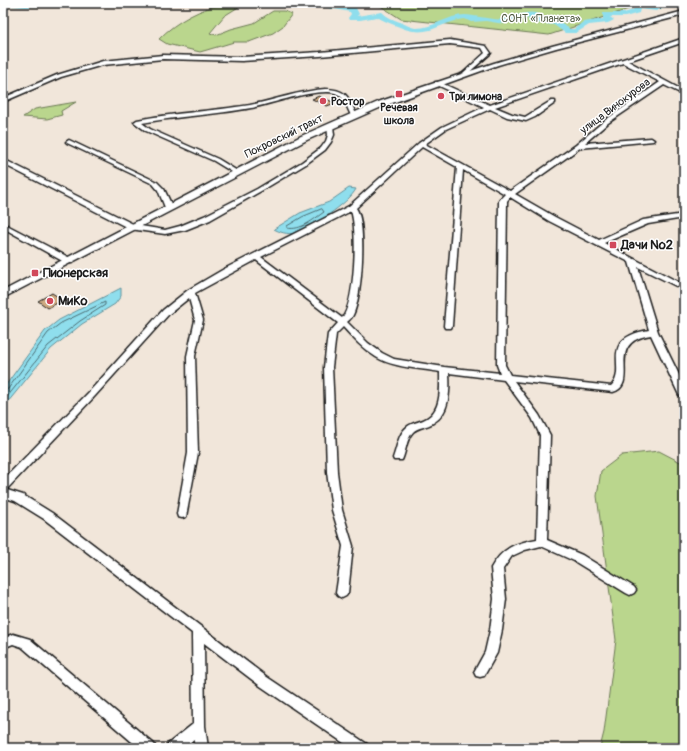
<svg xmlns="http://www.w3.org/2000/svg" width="687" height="751" font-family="Pangolin,sans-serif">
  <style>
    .green { fill: #bad68d; stroke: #6b7954 }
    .water { fill: #8fdeed; stroke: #619099 }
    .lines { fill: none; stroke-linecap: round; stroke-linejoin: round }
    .shore { stroke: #4a6a70; stroke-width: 1 }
    .river { fill: #8fdeed; fill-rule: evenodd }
    .building { fill: #cfab82; stroke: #1c1c1c }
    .minor-casing { stroke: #1c1c1c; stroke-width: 3 }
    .major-casing { stroke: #1c1c1c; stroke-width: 3 }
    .minor { fill: #fff; fill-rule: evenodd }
    .major { fill: #fff; fill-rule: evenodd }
    .poi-dot { fill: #d1495b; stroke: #fff; stroke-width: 1.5 }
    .labels { text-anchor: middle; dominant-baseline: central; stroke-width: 3; stroke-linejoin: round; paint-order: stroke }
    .far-park-label { font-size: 11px; fill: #535d44; stroke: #fff }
    .far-poi-label { font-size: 11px; font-weight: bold; fill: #1c1c1c; stroke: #fff; text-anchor: start }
    .far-street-label { font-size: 11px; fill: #1c1c1c; stroke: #fff }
    .poi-label { font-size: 13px; font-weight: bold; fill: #1c1c1c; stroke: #fff; text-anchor: start }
  </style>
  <rect width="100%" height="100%" fill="#f1e6da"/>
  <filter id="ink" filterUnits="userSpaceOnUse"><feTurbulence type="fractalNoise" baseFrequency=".025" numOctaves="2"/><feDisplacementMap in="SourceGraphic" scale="8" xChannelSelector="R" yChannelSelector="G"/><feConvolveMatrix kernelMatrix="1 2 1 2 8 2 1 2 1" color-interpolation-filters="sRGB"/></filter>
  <g filter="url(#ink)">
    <path class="green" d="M226,3L239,4L240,6L224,16L210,33L216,35L231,29L254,23L273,11H284L292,14L283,26L273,33L249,42H234L200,52L167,44L159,39C176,21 202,8 226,3Z
      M376,3H647L549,35L401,19Z
      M76,102L61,111L62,115L47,119L23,117L35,109Z
      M659,451L684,464V748H600L604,732L616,640L597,496L601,471L622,455Z"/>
    <path class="water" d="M349,188L356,189C349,203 311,228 295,233C288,235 279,232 274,229L300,213L329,202Z
      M121,288V296L115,304L82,324L51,349L3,408V389L45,331L59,320Z"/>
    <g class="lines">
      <path class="shore" d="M322,209L324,212C314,219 301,231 287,228V226L302,217Z
        M3,391L8,389L48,333L61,323L105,302V305L80,321L48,346L3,402"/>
      <path class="river" d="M3,3H77L73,5L26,7L3,5Z
        M324,3H332L356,8L359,14L357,16L382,12C387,17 394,20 400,22C405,24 410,27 415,28C432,29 447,15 465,15C474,15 496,21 504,19C513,18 530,8 539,15L537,18L559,21L570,29H574L583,22L603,19V13H624L633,10L634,5L655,7L663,3H673L656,11L640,9L639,13L625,17H610L614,20L608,23L589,25L576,33H565L554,25L529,22L528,20L530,18L515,20L504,24L486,21L471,22L465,19C436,23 429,40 397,26C390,23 384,21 377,17L360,20H349L348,18L351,14L350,12L324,7Z"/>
    </g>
    <path class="building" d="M319,96L335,103L327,106L312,99Z
      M52,293L63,300L48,308L38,301Z"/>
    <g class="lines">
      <g class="minor-casing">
        <path id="minor" d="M684,38V42L628,61L684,91V95L664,85L608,123L585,143L651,138L654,140L653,141L580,148L515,194L555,217L599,240L643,220L684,214V218L648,224L604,243L684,285V290L638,267L658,332L684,385V398L679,395L651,335C603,342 641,384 613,392L514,381L539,415L550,435L547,540L582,555L634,587L636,590L634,593L630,595L626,593L574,561L541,546L525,550L512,556L503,569L506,599L502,630L497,653L484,676L480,677L476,676L474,672L485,652L490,630L494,599L491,568C502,548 515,543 537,539L540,435L532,418L504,380L449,373C450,390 450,414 433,423C427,427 418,427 413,432C406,439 406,452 402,460H394L393,458C397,448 398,434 407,427C413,422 421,422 427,418C442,409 440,387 440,372C419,368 394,368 376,357C363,349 353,338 343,327L336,334L332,367L337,472L342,510L353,546L348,593L346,596L342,598L338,596L336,593L343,546L332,510L327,472L324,367L328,334L338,323L256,260L195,293L203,320L195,356L198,453L186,517L182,518L178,517L177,514L188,453L187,356L195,320L189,298L169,314L95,396L7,489H4L23,495L52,513L267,677L367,744L369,748H351L259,685L204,643L205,726L208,748H194V739L183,748H166L168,744L193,724L192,633L44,519L15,501L3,497V480L89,392L163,310L188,290L224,269L349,206L419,143L442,127L484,107L435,84V82H439L490,105ZM623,63L660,82L604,121L576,145L510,191L425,144L446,129L490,109L507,117L526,121L535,117L555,103V101H551L525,117L512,114L495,107ZM422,147L457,167L444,326L445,328H451L452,326L463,170L505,194L502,197L499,201L497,365L500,373L444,367L394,359L382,353L368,343L347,322C349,320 352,318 353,315C362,298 367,223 356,208ZM510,197L549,221L629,262L649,330C596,339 629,369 611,386L510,375L505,365L507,201ZM351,211C358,230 355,303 342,318L261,257Z
          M450,40L486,46L491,53L466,75L463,73L464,72L485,53L482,48L450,44L320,56L242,61L163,59L103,65L61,77L3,102V98L57,75L103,61L163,55L242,57L320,52Z
          M325,89C347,89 349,98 357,116L356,117H352C347,109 345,96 335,93C316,88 271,104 251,108C215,115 178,116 142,123L150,129L218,159L239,172L240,173L237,175L214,161L146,131L134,122L137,120C174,113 212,111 250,105C275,100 299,91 325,89Z
          M330,124L333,126L334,135L331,142L325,150L306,164L261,191L210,220L185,230L165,234L130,229L3,164V159L135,225L165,230L180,226L204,216L257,189L302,162L321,148L326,141L328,135L327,126Z
          M69,140L157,182L164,189L173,208L169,210H166L158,190L153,184L67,143L66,142Z
          M3,223L72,259L73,261L72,263H66L3,228Z
          M13,634L30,639L154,744L156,748H139L22,647L13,644L3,648V638Z"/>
      </g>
      <g class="major-casing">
        <path id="major" d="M684,11V15L556,48L498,65L384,106L307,140L3,298V291L301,136L378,102L494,63L552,46Z"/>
      </g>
      <use href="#minor" class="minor"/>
      <use href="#major" class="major"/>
    </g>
  </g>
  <g class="poi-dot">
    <rect x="395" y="90" width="8" height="8" rx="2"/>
    <circle cx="441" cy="96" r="4"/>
    <circle cx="323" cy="101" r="4"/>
    <rect x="609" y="241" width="8" height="8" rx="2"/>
    <rect x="31" y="269" width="8" height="8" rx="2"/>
    <circle cx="50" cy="301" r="4"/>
  </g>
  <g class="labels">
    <g class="far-park-label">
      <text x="541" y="18">СОНТ «Планета»</text>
    </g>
    <g class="far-poi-label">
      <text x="449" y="96">Три лимона</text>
      <text x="331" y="101">Ростор</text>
      <text x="399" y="107" text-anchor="middle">Речевая<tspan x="399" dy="13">школа</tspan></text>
    </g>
    <g class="far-street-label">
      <text transform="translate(615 106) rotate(-37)">улица Винокурова</text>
      <text transform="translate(284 136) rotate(-26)">Покровский тракт</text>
    </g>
    <g class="poi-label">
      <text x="621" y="245">Дачи №2</text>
      <text x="43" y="273">Пионерская</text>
      <text x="58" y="301">МиКо</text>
    </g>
  </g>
  <rect width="687" height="751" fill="none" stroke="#fff" stroke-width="16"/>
  <rect x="8" y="8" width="671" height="735" fill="none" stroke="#1c1c1c" stroke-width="1.5" filter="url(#ink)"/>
</svg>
